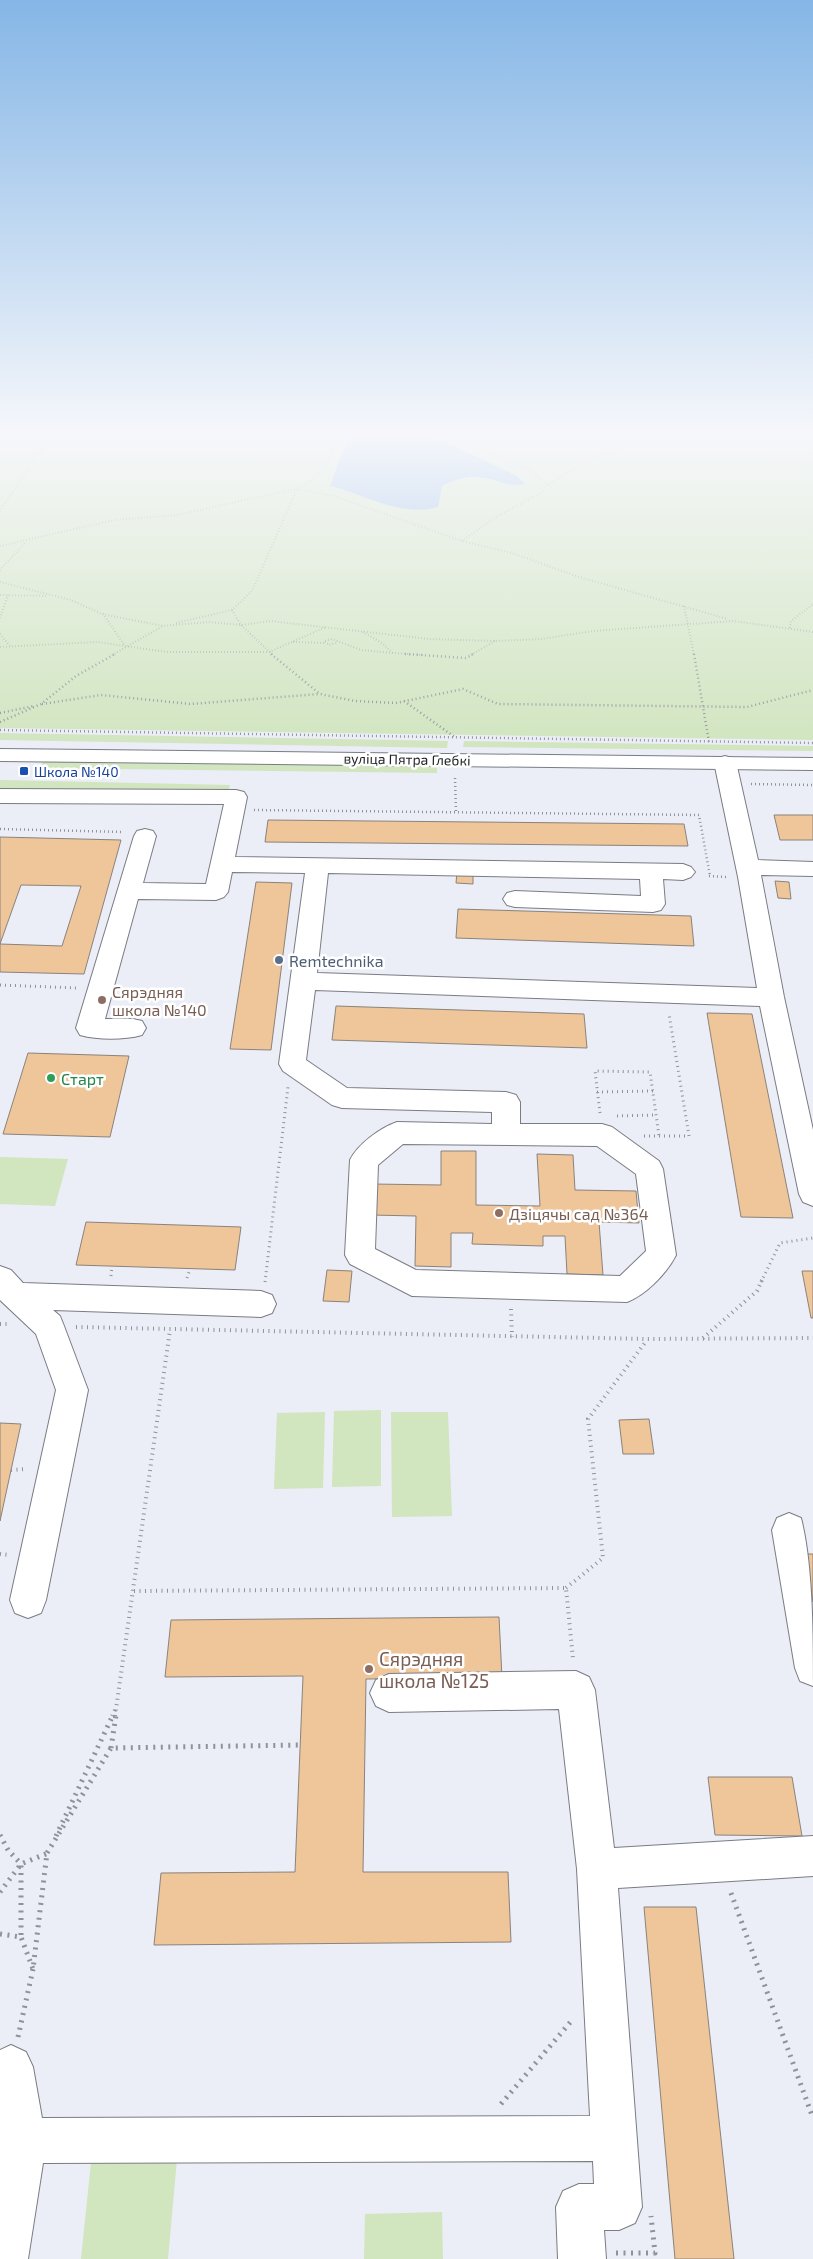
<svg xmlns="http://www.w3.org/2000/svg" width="813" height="2259" font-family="'Exo 2',sans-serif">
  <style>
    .green { fill: #d1e5bf }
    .water { fill: #90bae3 }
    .building { fill: #efc59a; stroke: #8a837c }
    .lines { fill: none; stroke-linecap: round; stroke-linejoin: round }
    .minor-casing { stroke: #7a7c85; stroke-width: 2 }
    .major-casing { stroke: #7a7c85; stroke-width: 2 }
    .path-far4 { stroke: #919299; stroke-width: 2; stroke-dasharray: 0.5 2.5; stroke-linecap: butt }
    .path-far3 { stroke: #919299; stroke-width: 2.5; stroke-dasharray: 1 3; stroke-linecap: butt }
    .path-far2 { stroke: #919299; stroke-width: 3; stroke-dasharray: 1 4; stroke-linecap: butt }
    .path-far1 { stroke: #919299; stroke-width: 4; stroke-dasharray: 1 4.5; stroke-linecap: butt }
    .path { stroke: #919299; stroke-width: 5; stroke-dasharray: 2 5.5; stroke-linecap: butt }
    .minor { fill: #fff; fill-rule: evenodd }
    .major { fill: #fff; fill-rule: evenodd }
    .transit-dot { fill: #1a4fb4; stroke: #fff; stroke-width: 2 }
    .service-dot { fill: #5c6f8a; stroke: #fff; stroke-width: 2 }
    .education-dot { fill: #8d6e63; stroke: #fff; stroke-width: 2 }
    .leisure-dot { fill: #2e9e5b; stroke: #fff; stroke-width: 2 }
    .labels { text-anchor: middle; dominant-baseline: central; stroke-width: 5; stroke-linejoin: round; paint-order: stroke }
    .far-street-label { font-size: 14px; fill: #1f2023; stroke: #fff }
    .far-transit-label { font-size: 14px; fill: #164399; stroke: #fff; text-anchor: start }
    .service-label { font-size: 16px; fill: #4e5e75; stroke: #fff; text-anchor: start }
    .education-label { font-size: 16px; fill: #785e54; stroke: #fff; text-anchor: start }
    .leisure-label { font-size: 16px; fill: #27864d; stroke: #fff; text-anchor: start }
    .near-education-label { font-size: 19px; fill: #785e54; stroke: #fff; text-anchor: start }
  </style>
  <rect width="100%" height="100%" fill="#ebedf7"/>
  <path class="green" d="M0,431H813V740L0,728Z
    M0,733L448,741L447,748L0,740Z
    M464,741L813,746V751L463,747Z
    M43,761L437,765V773L40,768Z
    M0,780L230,785L228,792L0,789Z
    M0,1157L68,1159L55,1206L0,1204Z
    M381,1410V1486L332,1487L334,1411Z
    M325,1412L323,1488L274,1489L277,1413Z
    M391,1412H448L452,1516L392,1517Z
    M177,2159L168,2259H81L91,2162Z
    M442,2212L443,2259H364L365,2214Z"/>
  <path class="water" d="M350,431H423L517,476L525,484C511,488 500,481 486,478C470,475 456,479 442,486L438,507C401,518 365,494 330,486Z"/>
  <path class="building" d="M774,815H813V840H780Z
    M268,820L684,824L688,846L265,842Z
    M0,837L121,840L84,974L0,972V944L62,946L81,886L21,885L0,944Z
    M457,872H473V884L456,883Z
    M775,881L789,882L791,899L778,898Z
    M256,882L292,883L271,1050L230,1049Z
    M458,909L691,916L694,946L456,938Z
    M336,1006L584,1014L587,1048L332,1040Z
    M707,1013L752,1014L793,1218L741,1217Z
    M28,1053L129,1056L110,1137L3,1134Z
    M441,1151H476V1205L540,1206L537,1154L573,1155L575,1190L636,1191L639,1223L599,1222L603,1275L567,1274L565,1236H543V1246L472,1244L473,1233H451V1267L415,1266L416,1216L371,1215L373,1184L441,1185Z
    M86,1222L241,1227L235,1270L76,1265Z
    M327,1270L352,1271L349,1302L323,1301Z
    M802,1271H813V1318H811Z
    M649,1419L654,1454H623L619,1420Z
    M0,1423L21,1424L0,1521Z
    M805,1554H813V1602Z
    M499,1617L502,1678L366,1679L363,1872H508L511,1942L154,1945L161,1873L295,1872L303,1676L165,1677L171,1620Z
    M708,1777H792L802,1836L715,1835Z
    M644,1907H696L734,2259H675Z"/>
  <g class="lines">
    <g class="minor-casing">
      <path id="minor" d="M725,756L732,758L736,762L758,860L813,862V876L761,875L784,997L813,1130V1206L803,1202L799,1194L760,1006L315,990L306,1060L347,1088L506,1092L516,1095L520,1102V1124H602L612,1127L659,1161L663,1169L676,1255C667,1273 646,1295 627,1302L412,1296L350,1264L345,1255L350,1160C358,1144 380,1128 397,1122L492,1124V1112L342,1108L332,1105L283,1071L279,1064L305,873L232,872L228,892L224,897L216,900L138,899L105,1019H133L142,1021L146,1028L142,1035C124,1040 98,1040 80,1035L76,1028L134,836L137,831L145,829L153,831L156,836L143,883L206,884L224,804L0,803V789L236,790L244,792L247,797L235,857L683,864L691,867L695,872L691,877L683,880L663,879L665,904L661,910L653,912L515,907L507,905L503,899L507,893L515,891L641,896L640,879L328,873L317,973L757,988L738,877L714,762L718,758ZM403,1144L597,1146L636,1174L646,1251L620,1276L416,1270L375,1249L378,1165Z
        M0,1266L11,1270L23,1283L261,1291L272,1295L276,1304L272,1313L261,1317L53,1310L60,1316L64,1326L88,1390L46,1600L41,1613L28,1618L15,1613L10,1600L56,1390L36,1334L0,1300Z
        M789,1513L801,1518C813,1565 813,1636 813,1686L800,1681L795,1668L772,1530L777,1518Z
        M576,1671L589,1677L595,1690L614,1848L813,1836V1876L618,1888L642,2207L635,2223L619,2230H604L606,2259H558L556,2207L563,2191L579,2184H594L593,2161L43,2163L28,2259H0V2050L11,2045L26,2052L33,2067L42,2118L590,2116L577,1869L559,1709L389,1712L376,1706L370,1693L376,1680L389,1674Z"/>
    </g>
    <g class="major-casing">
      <path id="major" d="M0,749L813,758V770L0,761Z"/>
    </g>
    <path class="path-far4" d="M338,431C330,460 325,475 297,489L334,496L462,541L512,553L579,577L728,619
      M441,431L476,443L501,459L532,471L548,485
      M517,431C552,440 590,438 625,431
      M801,431L813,435
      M0,511L54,431
      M462,541L496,517L541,493L548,485L581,464L616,451L649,431
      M0,546L114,520L177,515L296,489
      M0,570L26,542
      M0,582L71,600L102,614L163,626L209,622L241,625L270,621L429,639L495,641L541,639L593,631L733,621L813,632
      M0,595L47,596
      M684,606L694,655
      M232,610L241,625L273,655
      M103,614L125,646
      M0,618L8,595
      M176,623L232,610L252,591L297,489
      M790,628L791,621L813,604
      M363,632L382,643L393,653L423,655
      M0,634L10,646
      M293,642L324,643
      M336,643L329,645L324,641L332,639L361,650L393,653
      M0,647L97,642L167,652H269L326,627
      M112,655L163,626
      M471,655L495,641"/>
    <path class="path-far3" d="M271,654L320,694L355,701L396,703L463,689L498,704L747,707L813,690
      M405,654L466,658L473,654
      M694,654L709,742
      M404,701L456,738
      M42,704L101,695L191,704L319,694
      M0,713L34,706
      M0,722L41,704L76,676L115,654
      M0,730L813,743
      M455,778L456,811
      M751,784L813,785
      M254,810L699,815L710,876
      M0,829L124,832
      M709,876L727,877"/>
    <path class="path-far2" d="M0,985L77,988
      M597,1092L653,1091
      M600,1113L595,1071L650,1072L659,1136
      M617,1116L656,1115
      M644,1136H689L669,1014
      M111,1276L112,1267
      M187,1278L190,1269
      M265,1282L288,1087
      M761,1282L780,1243L813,1238"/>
    <path class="path-far1" d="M511,1309L512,1337
      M0,1324H8
      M76,1327L648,1339L813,1338
      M703,1338L757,1291L762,1280
      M11,1470L27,1469
      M0,1554L9,1555
      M566,1588L603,1558L588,1419L647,1340
      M134,1591L566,1588L573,1659
      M112,1716L116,1708
      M115,1716L170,1330"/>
    <path class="path" d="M111,1748L116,1715
      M0,1835L8,1850L21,1864V1937
      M56,1836L113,1715
      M0,1892L21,1864L48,1853
      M731,1893L813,2118
      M0,1934L21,1937L33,1969L47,1853L111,1748L300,1745
      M18,2037L33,1969
      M501,2104L573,2019
      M616,2253H655L651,2216"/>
    <use href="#minor" class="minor"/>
    <use href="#major" class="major"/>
  </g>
  <linearGradient id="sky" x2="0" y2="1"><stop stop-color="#85b6e6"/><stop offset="0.58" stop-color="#f6f7fb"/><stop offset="1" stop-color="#f6f7fb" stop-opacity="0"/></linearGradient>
  <rect width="813" height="748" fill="url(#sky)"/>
  <rect class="transit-dot" x="19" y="766" width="10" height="10" rx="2.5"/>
  <circle class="service-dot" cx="279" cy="960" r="5"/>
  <g class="education-dot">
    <circle cx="102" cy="1000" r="5"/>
    <circle cx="499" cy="1213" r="5"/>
    <circle cx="369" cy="1669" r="5"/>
  </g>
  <circle class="leisure-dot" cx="51" cy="1078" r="5"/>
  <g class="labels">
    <g class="far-street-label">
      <text transform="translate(407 759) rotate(1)">вуліца Пятра Глебкі</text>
    </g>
    <g class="far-transit-label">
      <text x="34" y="771">Школа №140</text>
    </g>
    <g class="service-label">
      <text x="289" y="960">Remtechnika</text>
    </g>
    <g class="education-label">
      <text x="112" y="991">Сярэдняя<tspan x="112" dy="18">школа №140</tspan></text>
      <text x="509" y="1213">Дзіцячы сад №364</text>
    </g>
    <g class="leisure-label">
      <text x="61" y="1078">Старт</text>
    </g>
    <g class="near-education-label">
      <text x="379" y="1658">Сярэдняя<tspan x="379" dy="22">школа №125</tspan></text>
    </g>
  </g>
</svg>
